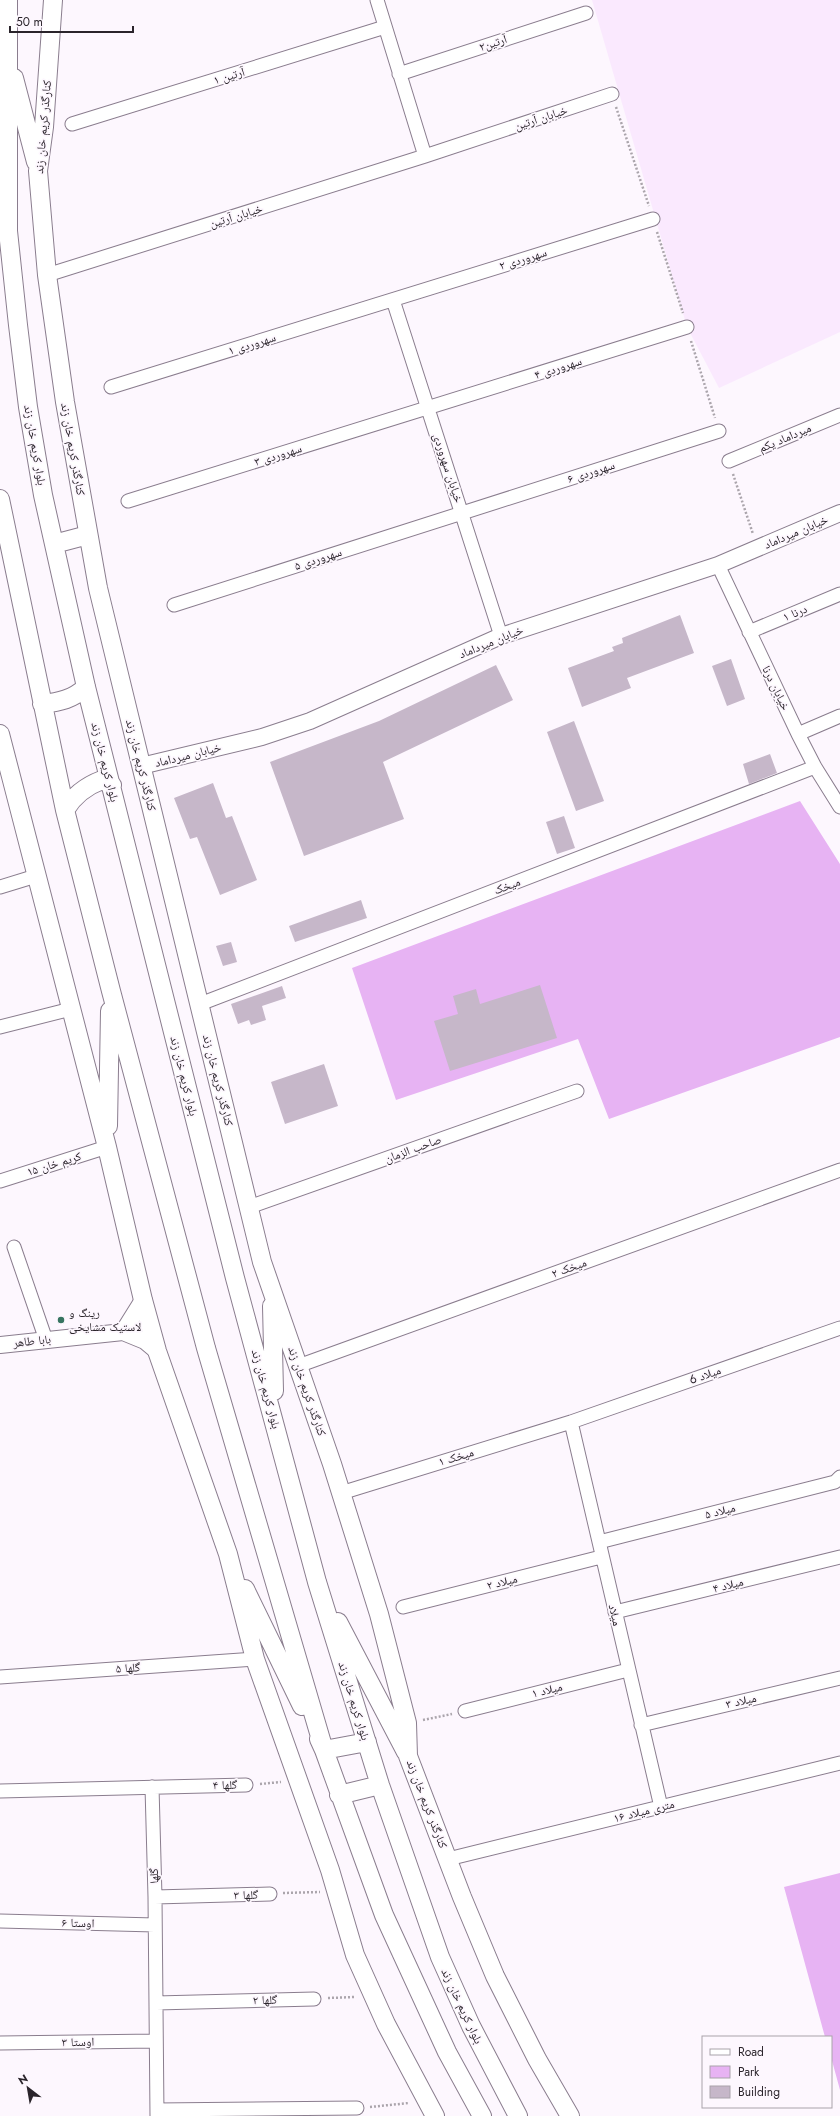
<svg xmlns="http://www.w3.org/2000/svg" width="840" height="2116" font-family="Jost,'Noto Naskh Arabic',sans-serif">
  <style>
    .built { fill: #fae9fe }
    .green { fill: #e7b3f3 }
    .building { fill: #c6b7c9 }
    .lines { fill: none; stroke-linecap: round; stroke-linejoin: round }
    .minor-casing { stroke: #8a7d8e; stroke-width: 15 }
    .tertiary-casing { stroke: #8a7d8e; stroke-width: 18 }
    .secondary-casing { stroke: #8a7d8e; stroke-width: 20 }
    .path { stroke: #aba5ac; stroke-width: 2.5; stroke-dasharray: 2 2; stroke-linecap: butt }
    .minor { stroke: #fff; stroke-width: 13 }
    .tertiary { stroke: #fff; stroke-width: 16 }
    .secondary { stroke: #fff; stroke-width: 18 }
    .poi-dot { fill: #367460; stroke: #fdf7fe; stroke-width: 1.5 }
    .labels { text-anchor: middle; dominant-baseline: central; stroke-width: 3.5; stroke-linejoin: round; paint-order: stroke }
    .street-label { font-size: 12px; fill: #2a242b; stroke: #fdf7fe }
    .poi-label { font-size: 12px; fill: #2a242b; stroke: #fdf7fe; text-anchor: start }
  </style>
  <rect width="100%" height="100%" fill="#fdf7fe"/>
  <path class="built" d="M592,0H840V332L719,388L687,327Z"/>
  <path class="green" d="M800,801L840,864V1037L609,1119L578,1039L396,1100L352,968Z
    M840,1873V2090L831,2057V2037H825L784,1887Z"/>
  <path class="building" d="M680,615L694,653L627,678L631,688L582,707L568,668L614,651L612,647L623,643L622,638Z
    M731,659L745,699L727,706L712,666Z
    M496,665L513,700L383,762L404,819L304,856L270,762L379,721Z
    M574,721L604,801L576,811L547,732Z
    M770,754L777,773L749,784L743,764Z
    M213,783L226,818L232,816L257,880L220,895L197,837L190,839L174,798Z
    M564,816L575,848L557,854L546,822Z
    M361,900L367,918L295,942L289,926Z
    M231,942L237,962L223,966L216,946Z
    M540,985L557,1038L450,1071L434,1021L458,1014L453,996L476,989L480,1004Z
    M282,986L286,998L262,1006L266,1020L251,1025L249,1020L238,1024L231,1004Z
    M324,1064L338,1106L285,1124L271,1082Z"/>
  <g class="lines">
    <g class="minor-casing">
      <path id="minor" d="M377,0L425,156
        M399,74L586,13
        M72,124L385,27
        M47,275L425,156L612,94
        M393,300L501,636
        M111,387L653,219
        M729,461L840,415
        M128,501L687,327
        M718,565L798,734L815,767L840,807
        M174,605L719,431
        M749,632L840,594
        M798,734L840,716
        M0,887L36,876
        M200,1004L815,767
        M0,1027L71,1009
        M0,1181L107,1147
        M249,1207L577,1091
        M14,1247L46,1340
        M298,1366L840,1170
        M571,1422L661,1807
        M341,1493L571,1422L840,1328
        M599,1542L835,1482L840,1477
        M403,1607L601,1557
        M615,1612L840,1557
        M0,1677L255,1659
        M465,1711L628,1670
        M641,1725L840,1678
        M152,1787L155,1897L157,2116
        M0,1791L246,1785
        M448,1859L840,1763
        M155,1897L270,1894
        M0,1921L155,1925
        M156,2003L314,1999
        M0,2043L156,2041
        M157,2110L357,2108"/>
    </g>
    <g class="tertiary-casing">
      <path id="tertiary" d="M141,766L262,737L310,721L501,636L718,565L840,513
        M123,1332L143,1300
        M0,1345L123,1332L145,1341L157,1351"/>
    </g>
    <g class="secondary-casing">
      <path id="secondary" d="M8,0V231L18,325L28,407L43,495L86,687L235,1278L317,1582L380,1785L440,1957L471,2026L518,2116
        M53,0L44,127L38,171L47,275L65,402L98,588L262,1262L332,1464L379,1614L407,1723L408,1756L462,1897L495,1976L537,2059L570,2116
        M14,78L36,162
        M0,499L65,810L111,991L206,1348L324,1750L384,1915L447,2052L482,2116
        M54,544L88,535
        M42,704C60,702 73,699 86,687
        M0,734L107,1147L143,1300L157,1351L228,1554L255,1659L330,1870L355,1955L386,2024L435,2116
        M65,810C74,795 86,786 102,780L112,785
        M108,1126L110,1011
        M272,1306L274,1391
        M245,1589L302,1706
        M338,1622L406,1752
        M319,1739L324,1750L367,1742
        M339,1795L380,1785"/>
    </g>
    <path class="path" d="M616,107L649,206
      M657,232L683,313
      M691,341L715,418
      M733,474L753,534
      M423,1720L452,1714
      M260,1784L281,1782
      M283,1893L320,1892
      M328,1998L355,1997
      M370,2107L409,2103"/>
    <use href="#minor" class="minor"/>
    <use href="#tertiary" class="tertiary"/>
    <use href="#secondary" class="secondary"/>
  </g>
  <circle class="poi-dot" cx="61" cy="1320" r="4"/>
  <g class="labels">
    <g class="street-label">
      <text transform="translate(493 43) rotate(-18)">آرتین۲</text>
      <text transform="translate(229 76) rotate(-17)">آرتین ۱</text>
      <text transform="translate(541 118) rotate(-18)">خیابان آرتین</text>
      <text transform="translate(43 127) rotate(-85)">کنارگذر کریم خان زند</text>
      <text transform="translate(236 216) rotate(-17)">خیابان آرتین</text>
      <text transform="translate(523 259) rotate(-17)">سهروردی ۲</text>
      <text transform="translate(252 344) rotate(-17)">سهروردی ۱</text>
      <text transform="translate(558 368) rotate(-18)">سهروردی ۴</text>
      <text transform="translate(785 438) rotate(-23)">میرداماد یکم</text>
      <text transform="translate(35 445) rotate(80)">بلوار کریم خان زند</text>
      <text transform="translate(73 449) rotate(80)">کنارگذر کریم خان زند</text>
      <text transform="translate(278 455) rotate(-17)">سهروردی ۳</text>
      <text transform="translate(448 468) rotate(72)">خیابان سهروردی</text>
      <text transform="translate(591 472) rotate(-18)">سهروردی ۶</text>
      <text transform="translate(796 532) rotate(-23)">خیابان میرداماد</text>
      <text transform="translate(318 559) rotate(-18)">سهروردی ۵</text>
      <text transform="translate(795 613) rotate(-23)">درنا ۱</text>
      <text transform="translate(491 642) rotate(-22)">خیابان میرداماد</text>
      <text transform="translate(776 688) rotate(64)">خیابان درنا</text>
      <text transform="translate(188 755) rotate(-14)">خیابان میرداماد</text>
      <text transform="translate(105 762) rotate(76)">بلوار کریم خان زند</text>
      <text transform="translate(141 765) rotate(76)">کنارگذر کریم خان زند</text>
      <text transform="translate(507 886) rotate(-21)">میخک</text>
      <text transform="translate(184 1076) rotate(76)">بلوار کریم خان زند</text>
      <text transform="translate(218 1080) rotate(76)">کنارگذر کریم خان زند</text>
      <text transform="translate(413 1149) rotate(-20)">صاحب الزمان</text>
      <text transform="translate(54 1164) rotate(-17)">کریم خان ۱۵</text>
      <text transform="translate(569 1268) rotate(-20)">میخک ۲</text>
      <text transform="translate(32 1341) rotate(-6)">بابا طاهر</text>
      <text transform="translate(705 1375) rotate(-19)">میلاد 6</text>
      <text transform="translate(266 1389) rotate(75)">بلوار کریم خان زند</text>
      <text transform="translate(307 1391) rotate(71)">کنارگذر کریم خان زند</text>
      <text transform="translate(456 1457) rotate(-17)">میخک ۱</text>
      <text transform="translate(720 1511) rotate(-14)">میلاد ۵</text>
      <text transform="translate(502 1582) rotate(-14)">میلاد ۲</text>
      <text transform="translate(728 1585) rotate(-14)">میلاد ۴</text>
      <text transform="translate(615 1615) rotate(77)">میلاد</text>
      <text transform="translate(128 1668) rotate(-4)">گلها ۵</text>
      <text transform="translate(547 1690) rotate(-14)">میلاد ۱</text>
      <text transform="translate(354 1701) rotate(73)">بلوار کریم خان زند</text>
      <text transform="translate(741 1701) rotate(-13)">میلاد ۳</text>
      <text transform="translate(225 1785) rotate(-1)">گلها ۴</text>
      <text transform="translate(427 1804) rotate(69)">کنارگذر کریم خان زند</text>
      <text transform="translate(644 1811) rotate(-14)">۱۶ متری میلاد</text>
      <text transform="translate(154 1876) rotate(-92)">گلها</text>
      <text transform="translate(246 1895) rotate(-1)">گلها ۳</text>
      <text transform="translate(78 1923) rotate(1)">اوستا ۶</text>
      <text transform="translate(265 2000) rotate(-1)">گلها ۲</text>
      <text transform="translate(462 2006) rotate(65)">بلوار کریم خان زند</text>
      <text transform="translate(78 2042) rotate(-1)">اوستا ۳</text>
    </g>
    <g class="poi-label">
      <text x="69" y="1313">رینگ و<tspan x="69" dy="14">لاستیک مشایخی</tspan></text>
    </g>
  </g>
  <rect x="702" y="2036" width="130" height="72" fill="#fdf7fe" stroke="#a9a3aa"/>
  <rect x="710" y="2049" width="20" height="6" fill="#ffffff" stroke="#a9a3aa"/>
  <text x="738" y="2056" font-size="12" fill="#2a242b">Road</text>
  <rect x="710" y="2066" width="20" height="12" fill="#e7b3f3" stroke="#a9a3aa"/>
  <text x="738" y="2076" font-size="12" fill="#2a242b">Park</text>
  <rect x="710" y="2086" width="20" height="12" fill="#c6b7c9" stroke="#a9a3aa"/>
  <text x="738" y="2096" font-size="12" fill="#2a242b">Building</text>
  <g transform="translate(28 2088) rotate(329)" stroke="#fdf7fe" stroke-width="3" paint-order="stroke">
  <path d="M0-3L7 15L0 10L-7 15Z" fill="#2a242b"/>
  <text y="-6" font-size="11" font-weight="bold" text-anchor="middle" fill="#2a242b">N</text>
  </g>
  <path d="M10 26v6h123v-6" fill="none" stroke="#2a242b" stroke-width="2"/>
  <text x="16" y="26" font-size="12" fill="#2a242b" stroke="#fdf7fe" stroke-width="3" paint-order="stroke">50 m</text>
</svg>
